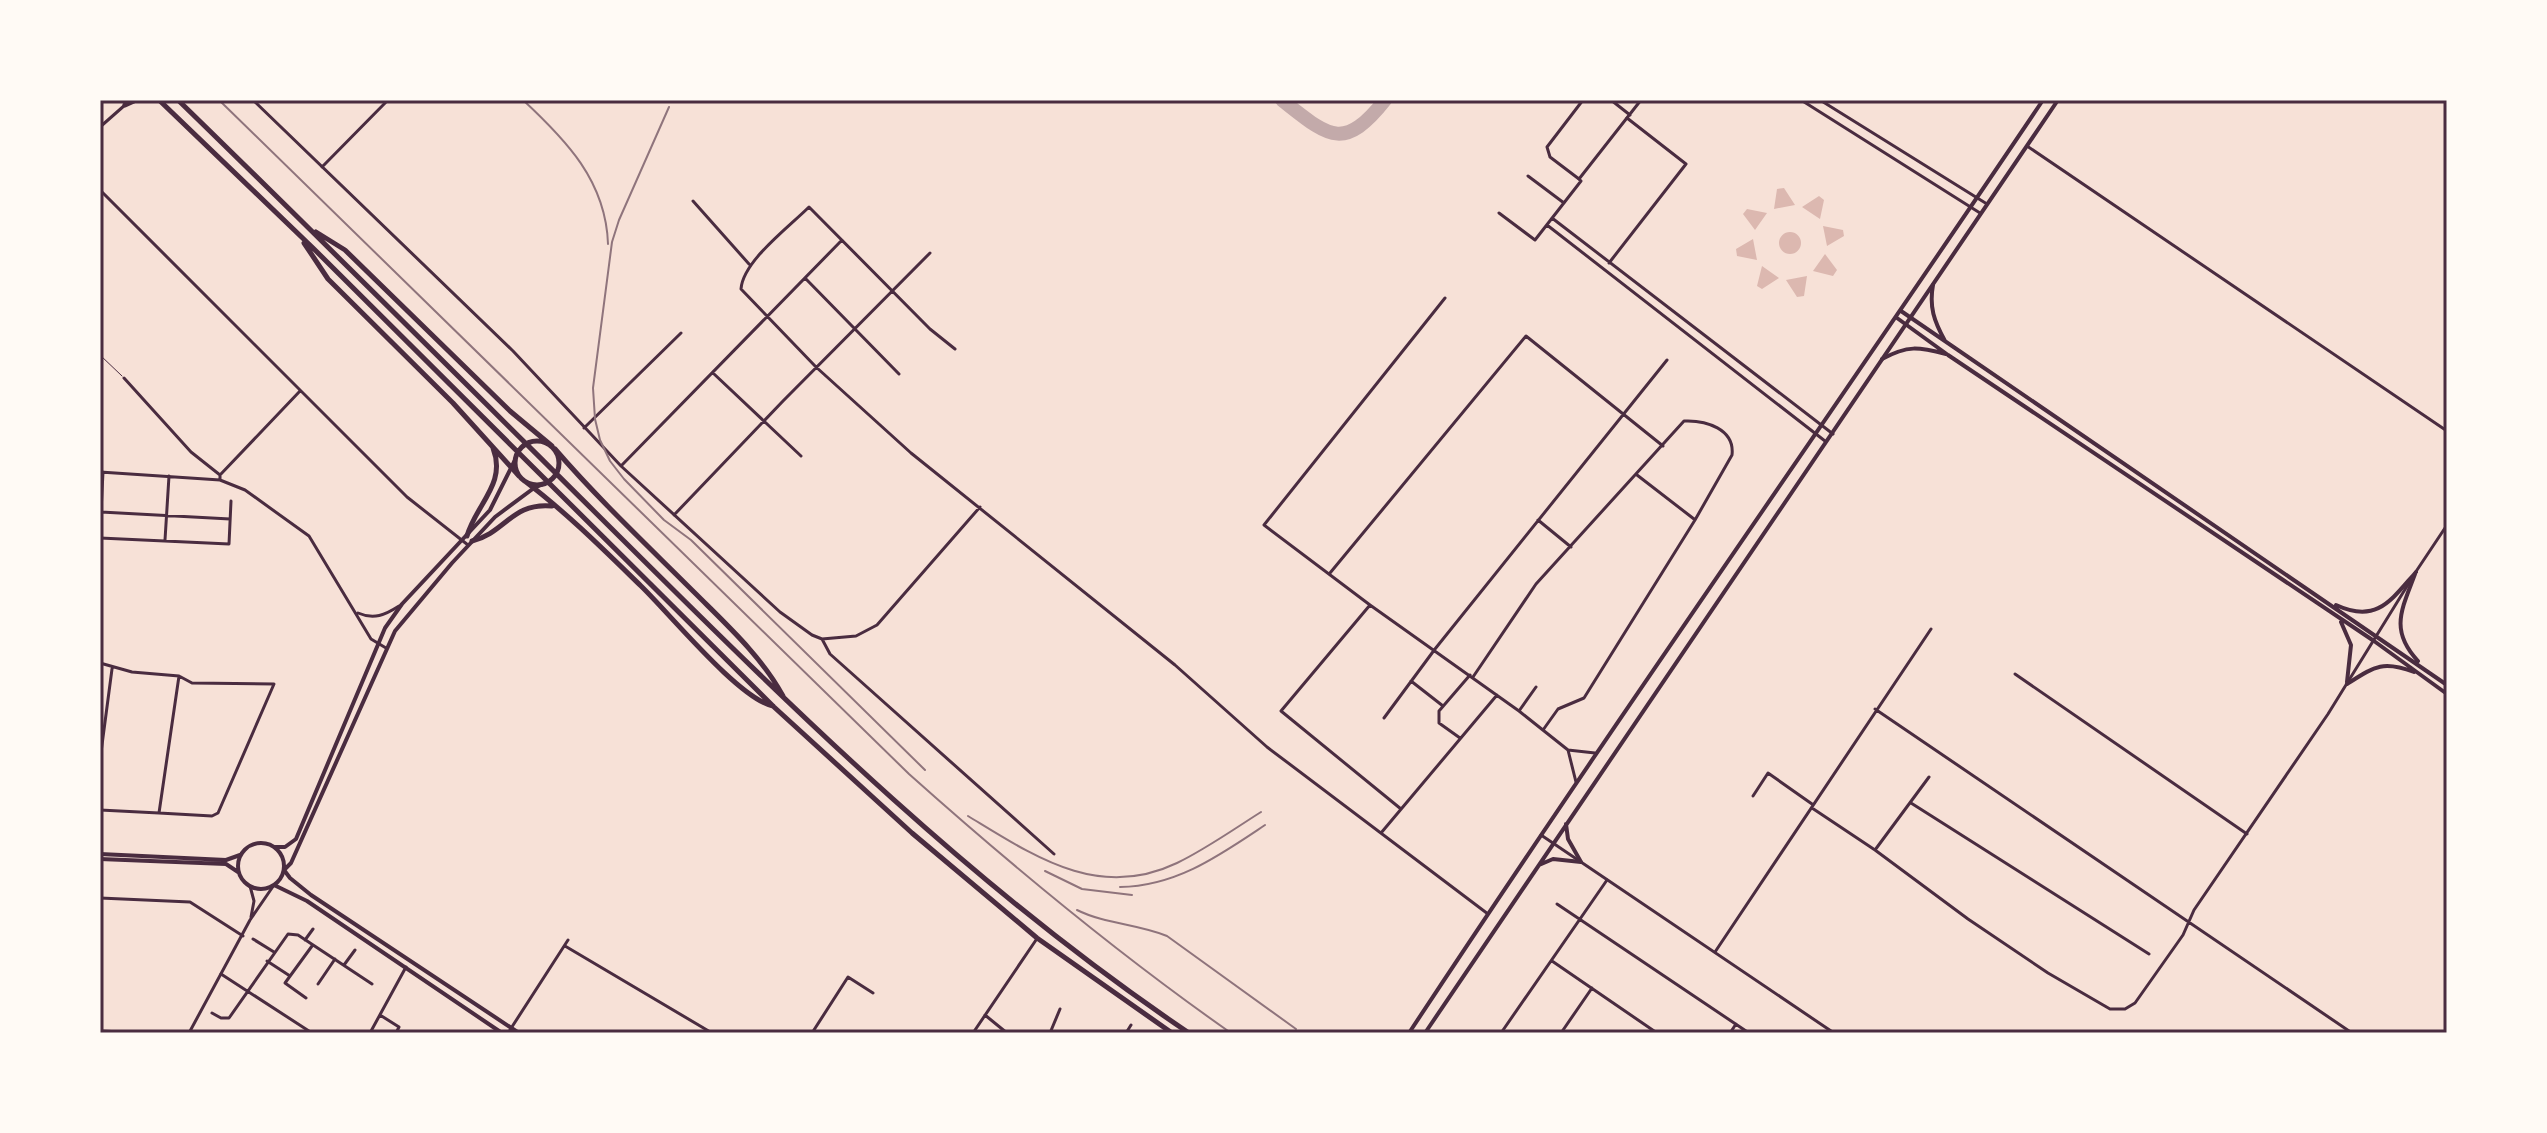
<svg xmlns="http://www.w3.org/2000/svg" width="2547" height="1133" font-family="Roboto,sans-serif">
  <style>
    .water { fill: #dcb8b0 }
    .lines { fill: none; stroke-linecap: round; stroke-linejoin: round }
    .taxiway { stroke: #c3aaaa; stroke-width: 14 }
    .service { stroke: #4a2c40; stroke-width: 1 }
    .minor { stroke: #4a2c40; stroke-width: 3 }
    .tertiary { stroke: #4a2c40; stroke-width: 3 }
    .secondary { stroke: #4a2c40; stroke-width: 4 }
    .primary { stroke: #4a2c40; stroke-width: 4 }
    .trunk { stroke: #4a2c40; stroke-width: 5 }
    .rail { stroke: #8f747c; stroke-width: 2 }
    .neatline { fill: none; stroke: #4a2c40; stroke-width: 3 }
  </style>
  <rect width="100%" height="100%" fill="#f7e1d7"/>
  <path class="water" d="M1784,188L1795,205L1774,209L1777,189Z
    M1819,196L1824,200L1820,219L1802,207Z
    M1747,209L1767,213L1755,230L1743,214Z
    M1823,226L1843,230L1844,236L1827,246Z
    M1779 243a11 11 0 1 1 22 0a11 11 0 1 1-22 0Z
    M1753,239L1757,260L1737,256L1736,249Z
    M1825,254L1837,270L1833,276L1813,271Z
    M1762,266L1779,278L1762,289L1757,286Z
    M1807,276L1804,296L1797,297L1786,280Z"/>
  <g class="lines">
    <path class="taxiway" d="M1282,100C1328,136 1343,153 1385,100"/>
    <path class="service" d="M100,355L122,376"/>
    <path class="minor" d="M253,100L513,351L621,466L780,612L812,635L822,639L856,636L877,625L980,507
      M100,127L125,105
      M2027,146L2447,431
      M322,167L388,100
      M1528,176L1564,203
      M100,190L407,497L468,545
      M693,201L749,264
      M1499,213L1535,240L1581,181L1579,179
      M1552,218L1833,434
      M1547,225L1825,441
      M1609,263L1686,164L1627,118
      M805,278L899,374
      M1445,298L1264,525L1370,605L1519,711L1568,750L1595,753
      M955,349L930,329L809,207C789,227 743,261 741,289L816,367L911,453L1175,665L1267,747L1488,914
      M713,373L801,456
      M124,378L191,452L220,475V480
      M584,428L681,333
      M621,466L842,240
      M100,472L220,480L245,490L309,536L371,639L386,648
      M220,475L300,391
      M1637,475L1694,519
      M101,512L230,519
      M674,515L783,401L930,253
      M1538,520L1571,547
      M100,532L103,472
      M100,538L229,544L231,501
      M165,540L169,476
      M1330,573L1526,336L1663,446
      M2415,573L2447,525
      M1370,605L1281,711L1401,809
      M358,613C374,620 385,615 399,606
      M822,639L830,654L1054,854
      M100,663L132,672L179,676L192,683L274,684L218,813L212,816L159,813
      M1473,677L1536,584L1684,421C1706,420 1735,429 1732,455L1695,520L1584,698L1558,709L1543,730
      M1411,681L1443,706
      M1875,709L2352,1033
      M1519,711L1536,687
      M1384,718L1435,649L1667,360
      M1460,738L1439,723V711L1470,675
      M1568,750L1576,782
      M100,760L112,669
      M1753,796L1768,773L1812,804
      M1911,803L2149,954
      M1812,808L1875,850L1968,919L2048,973L2110,1009H2125L2135,1003L2183,935L2194,910L2328,714L2409,583
      M100,810L159,813L179,676
      M1381,833L1497,695
      M1875,850L1929,777
      M100,898L190,902L243,936
      M1557,904L1749,1033
      M253,939L274,952
      M305,940L313,929
      M565,946L712,1033
      M1715,952L1931,629
      M267,961L290,976
      M1552,961L1657,1033
      M344,965L355,950
      M221,974L312,1033
      M318,984L335,959
      M306,998L285,983L312,946
      M212,1013L221,1018H229L288,934L298,935L372,984
      M380,1015L399,1027L396,1033
      M985,1015L1007,1033
      M100,1031L123,1032
      M128,1032L131,1033
      M370,1033L406,967
      M508,1033L568,940
      M812,1033L848,977L873,993
      M973,1033L1036,940
      M1050,1033L1060,1009
      M1126,1033L1131,1025
      M1501,1033L1607,880
      M1561,1033L1592,988
      M1730,1033L1736,1024"/>
    <path class="tertiary" d="M1583,100L1547,147L1550,157L1579,179L1641,100
      M1611,100L1630,115
      M1801,100L1980,213
      M1820,100L1987,204
      M2015,674L2247,834
      M1541,835L1834,1033
      M250,886L254,901L251,917
      M189,1033L250,920L274,885"/>
    <path class="secondary" d="M1933,285C1929,307 1934,321 1945,341
      M1901,311L2447,685
      M1897,318L1948,355L2374,641L2447,694
      M1882,359C1908,345 1918,347 1946,354
      M2415,574C2402,609 2389,630 2418,661
      M2336,605C2377,624 2391,600 2416,572
      M2341,622L2351,645L2347,682
      M2347,684C2374,667 2382,660 2414,672
      M238 866a23 23 0 1 1 46 0a23 23 0 1 1-46 0Z
      M275,847H285L296,839L385,628L402,604L490,510L515,460
      M100,854L226,860L240,855
      M100,859L226,864L238,872
      M274,885L307,901L502,1033
      M519,1033L311,895L290,878L284,870L291,863L395,631L452,563L495,517L534,488L543,484"/>
    <path class="primary" d="M1566,824L1568,839L1581,862
      M1539,865L1553,859L1581,862
      M1409,1033C1616,719 1833,412 2043,100
      M1425,1033L2058,100"/>
    <path class="trunk" d="M159,100L314,249L774,707L912,833L1037,938L1172,1033
      M178,100C327,245 474,392 621,538C800,716 979,892 1189,1033
      M125,105L136,100
      M316,232L345,250L510,411L552,446
      M304,243L328,279L453,403L519,476
      M515 463a22 22 0 1 1 44 0a22 22 0 1 1-44 0Z
      M555,449C599,500 648,546 696,594C727,625 762,657 783,696
      M526,482C567,513 605,551 641,586C670,614 739,699 773,706
      M467,536C476,504 507,484 493,448
      M472,541C505,533 512,502 552,506"/>
    <path class="rail" d="M219,100L909,774C1012,866 1118,954 1231,1033
      M523,100C566,140 606,181 608,244
      M669,107L619,220L612,242L593,388L595,419L600,440L610,461L624,479L664,520L691,540L925,770
      M968,816C1034,856 1098,901 1177,863C1206,849 1234,829 1261,812
      M1045,871L1082,889L1132,895
      M1120,887C1177,886 1220,855 1265,825
      M1077,910C1105,924 1138,924 1167,936L1296,1029"/>
  </g>
  <rect width="2547" height="1133" fill="none" stroke="#fffaf5" stroke-width="204"/>
  <rect x="102" y="102" width="2343" height="929" class="neatline"/>
</svg>
